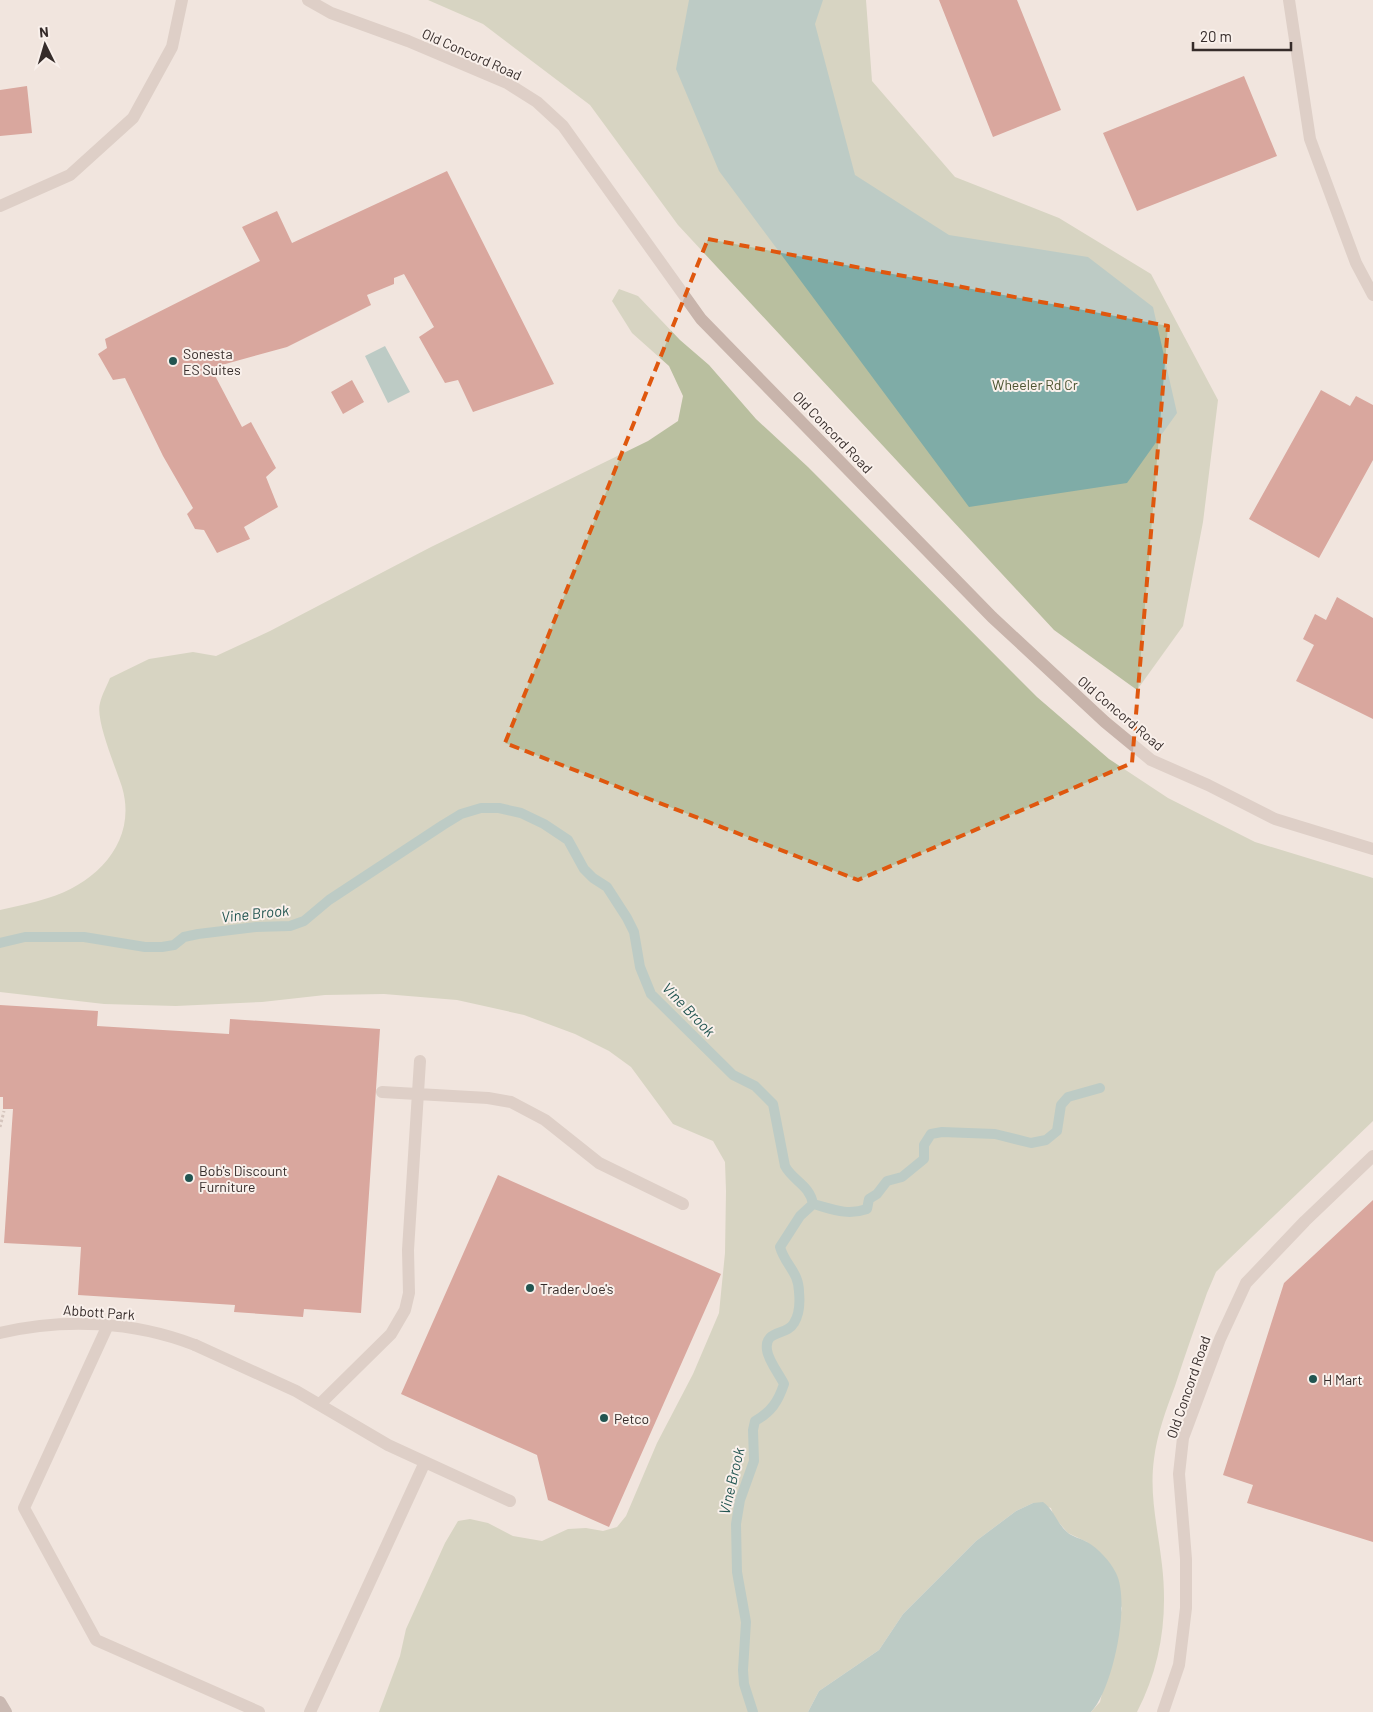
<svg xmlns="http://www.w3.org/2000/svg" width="1373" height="1712" font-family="Barlow,sans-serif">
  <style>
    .green { fill: #b9bf9f }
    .water { fill: #7faca7 }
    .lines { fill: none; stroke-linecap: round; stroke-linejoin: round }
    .stream { stroke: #7faca7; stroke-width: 10 }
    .building { fill: #bd5b50 }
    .path { stroke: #b49e95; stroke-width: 3; stroke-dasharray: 2.5 2.5; stroke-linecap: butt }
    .service { stroke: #c8b4ab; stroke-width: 12 }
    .minor { stroke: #c8b4ab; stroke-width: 12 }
    .secondary { stroke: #9c837c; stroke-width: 12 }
    .marked { fill: none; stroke: #df570e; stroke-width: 4; stroke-dasharray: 10 6; stroke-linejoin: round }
    .poi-dot { fill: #225551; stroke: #f9f0eb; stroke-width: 2 }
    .labels { text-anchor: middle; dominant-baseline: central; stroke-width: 4; stroke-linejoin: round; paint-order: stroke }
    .street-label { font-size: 14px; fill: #362c2a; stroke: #f9f0eb }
    .poi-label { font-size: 14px; fill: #362c2a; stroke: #f9f0eb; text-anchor: start }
    .park-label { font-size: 14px; fill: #4b532f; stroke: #f9f0eb }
    .water-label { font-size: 15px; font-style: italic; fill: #225551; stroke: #f9f0eb }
  </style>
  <rect width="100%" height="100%" fill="#f1e5de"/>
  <path class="green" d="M428,0H866L872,81L955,177L1059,218L1151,274L1218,400L1203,522L1183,626L1137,690L1054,630L678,225L590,105L483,24Z
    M619,289L638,296L680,340L709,365L756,419L808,467L1037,697L1109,759L1168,798L1255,842L1373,878V1121L1227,1261L1216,1272L1207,1293C1196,1324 1185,1355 1175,1386C1166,1410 1157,1434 1154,1459C1149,1495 1158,1529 1162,1565C1168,1616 1161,1666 1137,1712H1091L1100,1702L1122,1608L1087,1542L1068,1533L1054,1517L1051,1508L1033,1503L1016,1511L976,1541L903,1614L879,1650L819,1691L808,1712H379L400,1656L406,1629L445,1543L458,1521L470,1519L488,1523L513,1536L542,1541L568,1529L586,1528L603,1531L617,1527L626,1516L657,1443L693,1374L719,1313L725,1253L726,1191L725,1162L713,1141L673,1124L631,1067L609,1051L575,1034L524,1015L457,1000L384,994L325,995L262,1002L176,1006L104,1004L0,992V910C16,906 33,903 48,898C97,883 138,841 122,787C116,768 95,720 100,703C102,694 107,686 110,678L149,659L193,652L216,656L270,631L431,547L648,441L678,421L683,396L669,366L632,333L612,301Z"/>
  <path class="water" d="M689,0H823L815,24L855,175L949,235L1088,257L1153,307L1177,413L1127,483L969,507L719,171L676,69Z
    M385,346L410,392L388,403L365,356Z
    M1043,1502C1054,1510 1057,1523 1067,1532C1072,1537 1081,1538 1087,1542C1099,1549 1110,1561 1116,1573C1131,1602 1113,1689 1091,1712H808L819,1691L879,1650L903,1614L976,1541L1016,1511L1033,1503Z"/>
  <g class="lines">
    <path class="stream" d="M0,943L25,937H84L145,947H162L174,945L184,937L198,934L256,927L290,926L304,921L329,900L443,825L461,814L481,808H499L521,813L544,824L568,840L584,869L593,878L607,887L627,918L634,932L640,967L651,994L733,1075L755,1086L773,1104L785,1166C793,1181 810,1185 813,1204L800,1216L780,1247C785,1265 799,1272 799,1292C800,1302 799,1315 794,1323C787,1336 764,1329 767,1350C768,1360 779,1374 784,1384C778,1402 771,1412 755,1421L753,1430L754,1461L740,1500L736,1524L737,1572L746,1622L743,1670L744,1684L753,1712
      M813,1204C832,1209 847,1216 867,1209L869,1199L877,1194L887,1181L902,1177L924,1159V1145L931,1134L942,1132L995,1134L1031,1143L1046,1140L1057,1131L1061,1105L1068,1097L1100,1088"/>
  </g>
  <path class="building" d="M939,0H1017L1061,110L993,137Z
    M1244,76L1277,156L1137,211L1103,133Z
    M27,86L32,133L0,136V90Z
    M447,171L554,384L473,412L458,380L445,383L419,337L434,327L404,274L394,278V284L367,295L371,305L287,347L211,368L242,427L251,422L276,468L266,477L278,507L244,527L250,539L217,553L204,530L195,529L187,514L193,508L163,456L125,378L113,380L98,354L107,348L105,339L260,261L242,227L277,211L292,243Z
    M352,380L364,402L343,414L331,392Z
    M1321,390L1350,406L1356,396L1373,405V460L1319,558L1249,519Z
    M1337,597L1373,618V719L1296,681L1314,645L1303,639L1315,614L1326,620Z
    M0,1005L98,1011L97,1026L229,1034L230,1019L380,1029L361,1313L304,1309L303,1317L234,1312L235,1305L78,1295L81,1247L4,1243L13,1109H3V1097H0Z
    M498,1175L721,1274L609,1527L548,1500L537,1455L401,1394Z
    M1373,1200V1542L1247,1503L1253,1485L1223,1475L1284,1283Z"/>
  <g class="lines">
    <path class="path" d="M0,1127L4,1111"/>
    <path class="service" d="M0,206L70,175L133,118L172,47L182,0
      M382,1092L488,1098L511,1102L545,1120L599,1163L683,1204
      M108,1325L24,1508L96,1640L259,1712
      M195,1345L296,1391L388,1445L510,1501
      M320,1404L391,1334L405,1310L409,1293L408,1250L420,1061
      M310,1712L425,1462"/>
    <path class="minor" d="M308,0L331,13L408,41L507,83L537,102L563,126L701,319L992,617L1105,722L1151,760L1208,785L1275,819L1373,849
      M1289,0L1310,139L1356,263L1373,295
      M0,1333C64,1318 133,1321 195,1345
      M1163,1712L1179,1665L1186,1608V1559L1179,1474L1183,1438L1220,1339L1246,1283L1305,1221L1373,1156"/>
    <path class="secondary" d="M0,1702L6,1712"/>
  </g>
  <path d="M0 0H1373V1712H0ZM708,239L1168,326L1132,763L858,880L505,743Z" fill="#f1e5de" fill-opacity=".55" fill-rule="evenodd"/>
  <path class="marked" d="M708,239L1168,326L1132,763L858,880L505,743Z"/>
  <g class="poi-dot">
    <circle cx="173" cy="361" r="5"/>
    <circle cx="189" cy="1178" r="5"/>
    <circle cx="530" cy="1288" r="5"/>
    <circle cx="1313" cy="1379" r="5"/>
    <circle cx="604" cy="1418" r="5"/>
  </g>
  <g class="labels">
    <g class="street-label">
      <text transform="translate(472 54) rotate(24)">Old Concord Road</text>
      <text transform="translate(833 432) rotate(46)">Old Concord Road</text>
      <text transform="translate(1121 713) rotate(40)">Old Concord Road</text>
      <text transform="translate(99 1312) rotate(4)">Abbott Park</text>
      <text transform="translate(1188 1387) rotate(-71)">Old Concord Road</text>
    </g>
    <g class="poi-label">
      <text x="183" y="353">Sonesta<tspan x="183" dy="16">ES Suites</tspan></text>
      <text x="199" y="1170">Bob's Discount<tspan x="199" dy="16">Furniture</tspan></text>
      <text x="540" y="1288">Trader Joe's</text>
      <text x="1323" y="1379">H Mart</text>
      <text x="614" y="1418">Petco</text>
    </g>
    <g class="park-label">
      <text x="1035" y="384">Wheeler Rd Cr</text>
    </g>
    <g class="water-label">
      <text transform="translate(255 913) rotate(-6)">Vine Brook</text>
      <text transform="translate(689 1009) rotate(46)">Vine Brook</text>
      <text transform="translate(731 1481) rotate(-77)">Vine Brook</text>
    </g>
  </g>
  <g transform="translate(45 45) rotate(355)" stroke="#f9f0eb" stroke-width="4" paint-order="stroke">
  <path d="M0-4L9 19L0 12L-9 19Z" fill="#362c2a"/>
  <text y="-8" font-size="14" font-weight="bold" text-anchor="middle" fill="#362c2a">N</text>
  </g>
  <path d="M1193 42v8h98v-8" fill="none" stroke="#362c2a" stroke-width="2.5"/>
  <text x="1200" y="42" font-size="15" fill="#362c2a" stroke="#f9f0eb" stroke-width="4" paint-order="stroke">20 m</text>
</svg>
